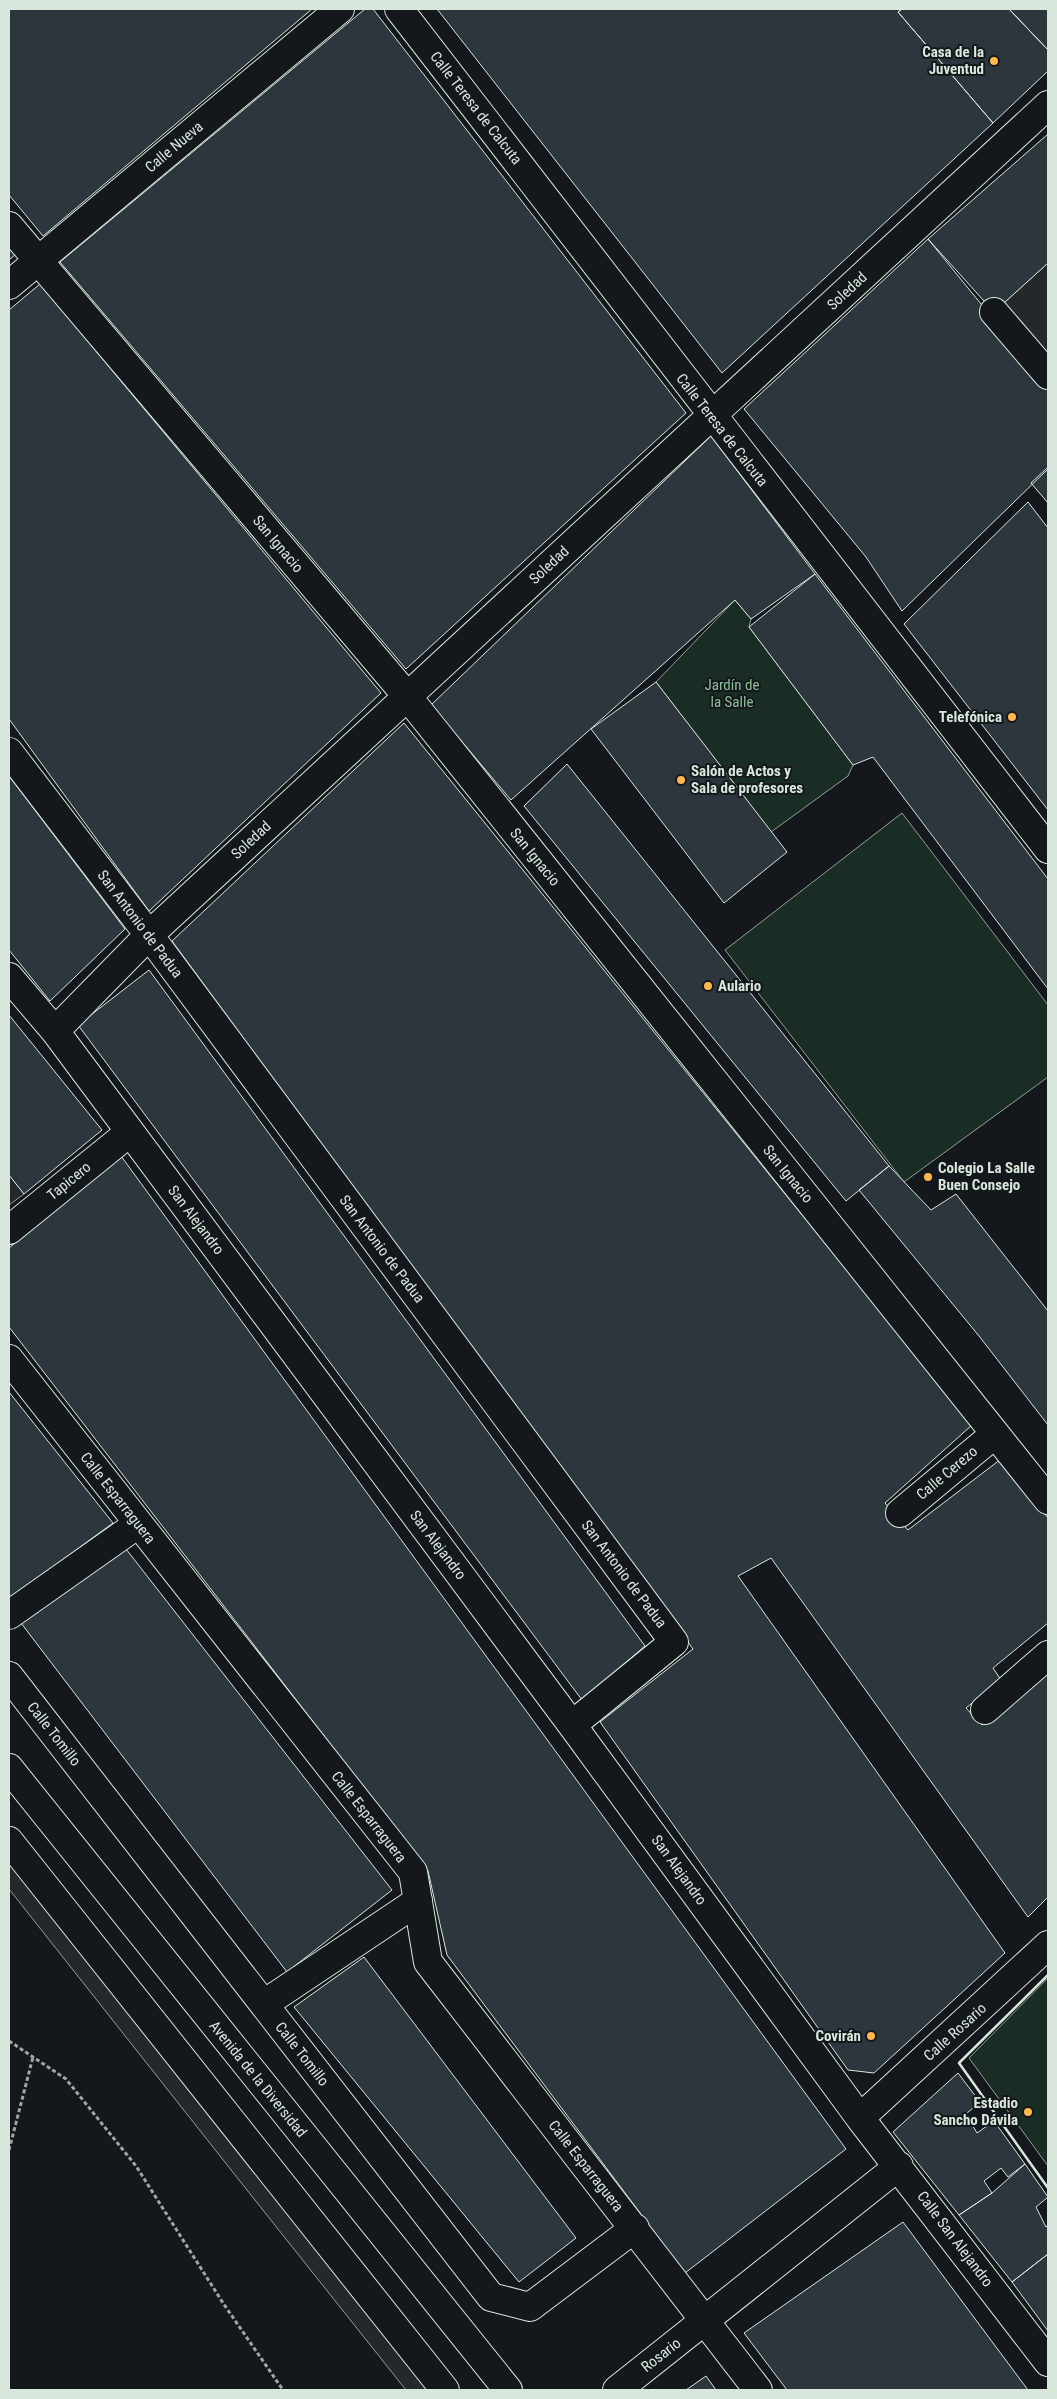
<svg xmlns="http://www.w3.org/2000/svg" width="1057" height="2399" font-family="'Roboto Condensed',sans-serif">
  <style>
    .green { fill: #1a2d24; stroke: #939e99 }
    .parking { fill: #24282b; stroke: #939e99 }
    .building { fill: #2c363c; stroke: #d8e6dc }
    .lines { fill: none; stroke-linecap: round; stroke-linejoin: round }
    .pedestrian-casing { stroke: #d8e6dc; stroke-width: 30 }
    .minor-casing { stroke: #d8e6dc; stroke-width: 30 }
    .tertiary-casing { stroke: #d8e6dc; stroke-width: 30 }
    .secondary-casing { stroke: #d8e6dc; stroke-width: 30 }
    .path { stroke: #9da8a2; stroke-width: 3; stroke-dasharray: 4 2.5; stroke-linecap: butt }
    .pedestrian { stroke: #14181c; stroke-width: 28 }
    .minor { stroke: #14181c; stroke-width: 28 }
    .tertiary { stroke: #14181c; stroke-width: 28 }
    .secondary { stroke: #14181c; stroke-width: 28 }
    .wall { stroke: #d8e6dc; stroke-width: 2.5 }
    .poi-dot { fill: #ffb74d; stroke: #14181c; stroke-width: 2 }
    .labels { text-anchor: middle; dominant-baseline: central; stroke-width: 4; stroke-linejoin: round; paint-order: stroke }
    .poi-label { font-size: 15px; font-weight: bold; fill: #d8e6dc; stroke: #14181c; text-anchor: end }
    .street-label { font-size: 15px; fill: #d8e6dc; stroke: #14181c }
    .park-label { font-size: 15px; fill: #8ac095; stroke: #14181c }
  </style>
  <rect width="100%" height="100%" fill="#14181c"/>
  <path class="green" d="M735,600L751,619L749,627L853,765L848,776L771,832L656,682Z
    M902,813L1048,1005V1077L904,1182L725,950Z
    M1048,1978V2166L969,2058Z"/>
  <path class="parking" d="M1048,263V375L994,312Z
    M9,1175L24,1194L9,1205Z
    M9,1841L445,2390H406L243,2185L9,1889Z"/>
  <path class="building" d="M9,9H312L43,236L9,195Z
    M365,9H373L686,413L406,669L60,262Z
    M437,9H902L898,12L993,123L722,373Z
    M902,9H1009L1048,50V71L993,123L898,12Z
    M1009,9H1048V50Z
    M1048,134V263L994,312L928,239Z
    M928,239L1048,386V469L902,611L866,557L744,409Z
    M9,245L16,254L9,260Z
    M40,284L381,693L149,911L9,719V310Z
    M711,436L815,574L751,619L735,600L511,800L431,705Z
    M1048,467V503L1031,483Z
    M1028,502L1048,528V810L904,624Z
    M815,574L1048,879V989L873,757L853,765L749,627Z
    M656,682L787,852L724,903L591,729Z
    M404,723L972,1425L885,1503L908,1530L1001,1459L1048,1518V1623L993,1668L1001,1680L966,1708L982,1725L1048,1670V1897L1028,1917L771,1558L738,1576L1005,1953L874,2073L848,2070L600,1722L693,1649L172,941Z
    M567,764L889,1166L846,1201L524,806Z
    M9,776L125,929L50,1001L9,950Z
    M149,970L645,1646L582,1700L78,1025Z
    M9,1015L102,1130L24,1194L9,1175Z
    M121,1156L846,2149L685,2273L447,1955L428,1871L9,1327V1248Z
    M889,1166L931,1210L956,1194L1048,1311V1425L979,1336L859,1190Z
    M9,1392L113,1523L9,1599Z
    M126,1549L392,1890L287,1972L21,1623Z
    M364,1957L576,2238L519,2282L294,2007Z
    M958,2073L980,2102L966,2114L977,2133L994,2121L1025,2164L1008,2177L1001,2168L984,2181L992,2193L959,2215L893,2132Z
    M1025,2164L1048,2197L1036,2207L1046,2227L1048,2225V2254L1012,2282L959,2215L992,2193Z
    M903,2222L1028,2390H787L744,2333Z
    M1048,2254V2331L1012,2282Z
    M706,2376L716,2390H686Z"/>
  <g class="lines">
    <g class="pedestrian-casing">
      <path id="pedestrian" d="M994,312L1048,375
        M9,1230L130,1132
        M9,1615L138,1524
        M264,2004L418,1901"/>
    </g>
    <g class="minor-casing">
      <path id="minor" d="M9,226L407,696L1048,1500
        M9,285L340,9
        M9,752L149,935L674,1642L572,1725
        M9,977L55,1031L572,1725L860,2118L1048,2362
        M55,1031L149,935L1048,105
        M9,1359L413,1872L428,1962L758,2390
        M900,1513L995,1434
        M9,1676L491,2297L530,2307L635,2228
        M985,1710L1048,1655
        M860,2118L1048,1945
        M617,2390L899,2166"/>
    </g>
    <g class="tertiary-casing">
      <path id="tertiary" d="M399,9C616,288 830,570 1048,849"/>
    </g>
    <g class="secondary-casing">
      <path id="secondary" d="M9,1768L508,2390
        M9,1841L445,2390"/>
    </g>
    <path class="path" d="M9,2041L66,2079L136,2166L223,2303L283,2390
      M9,2150L33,2057"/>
    <use href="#pedestrian" class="pedestrian"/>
    <use href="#minor" class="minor"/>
    <use href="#tertiary" class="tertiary"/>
    <use href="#secondary" class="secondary"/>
    <path class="wall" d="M1048,1975L959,2063L1048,2188"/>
  </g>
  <g class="poi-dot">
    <circle cx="994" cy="61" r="5"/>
    <circle cx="1012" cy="717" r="5"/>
    <circle cx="681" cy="780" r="5"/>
    <circle cx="708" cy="986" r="5"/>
    <circle cx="928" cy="1177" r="5"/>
    <circle cx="871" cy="2036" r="5"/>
    <circle cx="1028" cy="2112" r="5"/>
  </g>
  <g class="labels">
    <g class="poi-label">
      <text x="984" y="52">Casa de la<tspan x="984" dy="17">Juventud</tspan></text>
      <text x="1002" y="717">Telefónica</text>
      <text x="691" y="771" text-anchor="start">Salón de Actos y<tspan x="691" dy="17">Sala de profesores</tspan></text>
      <text x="718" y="986" text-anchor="start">Aulario</text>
      <text x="938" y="1168" text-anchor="start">Colegio La Salle<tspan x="938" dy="17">Buen Consejo</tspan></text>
      <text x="861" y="2036">Covirán</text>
      <text x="1018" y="2103">Estadio<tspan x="1018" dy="17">Sancho Dávila</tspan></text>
    </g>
    <g class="street-label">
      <text transform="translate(476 108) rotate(52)">Calle Teresa de Calcuta</text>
      <text transform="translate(174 147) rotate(-40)">Calle Nueva</text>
      <text transform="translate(847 291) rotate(-43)">Soledad</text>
      <text transform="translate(722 430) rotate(52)">Calle Teresa de Calcuta</text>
      <text transform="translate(278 544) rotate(50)">San Ignacio</text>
      <text transform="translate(549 565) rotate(-43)">Soledad</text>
      <text transform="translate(251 840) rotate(-43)">Soledad</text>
      <text transform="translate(535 857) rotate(51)">San Ignacio</text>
      <text transform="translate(140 924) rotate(53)">San Antonio de Padua</text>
      <text transform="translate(788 1174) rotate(51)">San Ignacio</text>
      <text transform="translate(69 1181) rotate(-39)">Tapicero</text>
      <text transform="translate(196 1220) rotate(53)">San Alejandro</text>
      <text transform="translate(382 1249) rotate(53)">San Antonio de Padua</text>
      <text transform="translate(947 1473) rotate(-40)">Calle Cerezo</text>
      <text transform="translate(118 1498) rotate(52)">Calle Esparraguera</text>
      <text transform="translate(438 1545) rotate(53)">San Alejandro</text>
      <text transform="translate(624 1574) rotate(53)">San Antonio de Padua</text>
      <text transform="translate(54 1734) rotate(52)">Calle Tomillo</text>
      <text transform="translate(369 1817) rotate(52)">Calle Esparraguera</text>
      <text transform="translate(679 1870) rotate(54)">San Alejandro</text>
      <text transform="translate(955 2032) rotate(-42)">Calle Rosario</text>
      <text transform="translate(302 2054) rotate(52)">Calle Tomillo</text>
      <text transform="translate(258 2079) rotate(51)">Avenida de la Diversidad</text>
      <text transform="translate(586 2166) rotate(52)">Calle Esparraguera</text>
      <text transform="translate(955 2239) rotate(53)">Calle San Alejandro</text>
      <text transform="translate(661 2355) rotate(-38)">Rosario</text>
    </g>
    <g class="park-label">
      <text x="732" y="685">Jardín de<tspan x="732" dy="17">la Salle</tspan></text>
    </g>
  </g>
  <rect width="1057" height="2399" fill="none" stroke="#d8e6dc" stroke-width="20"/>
</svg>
